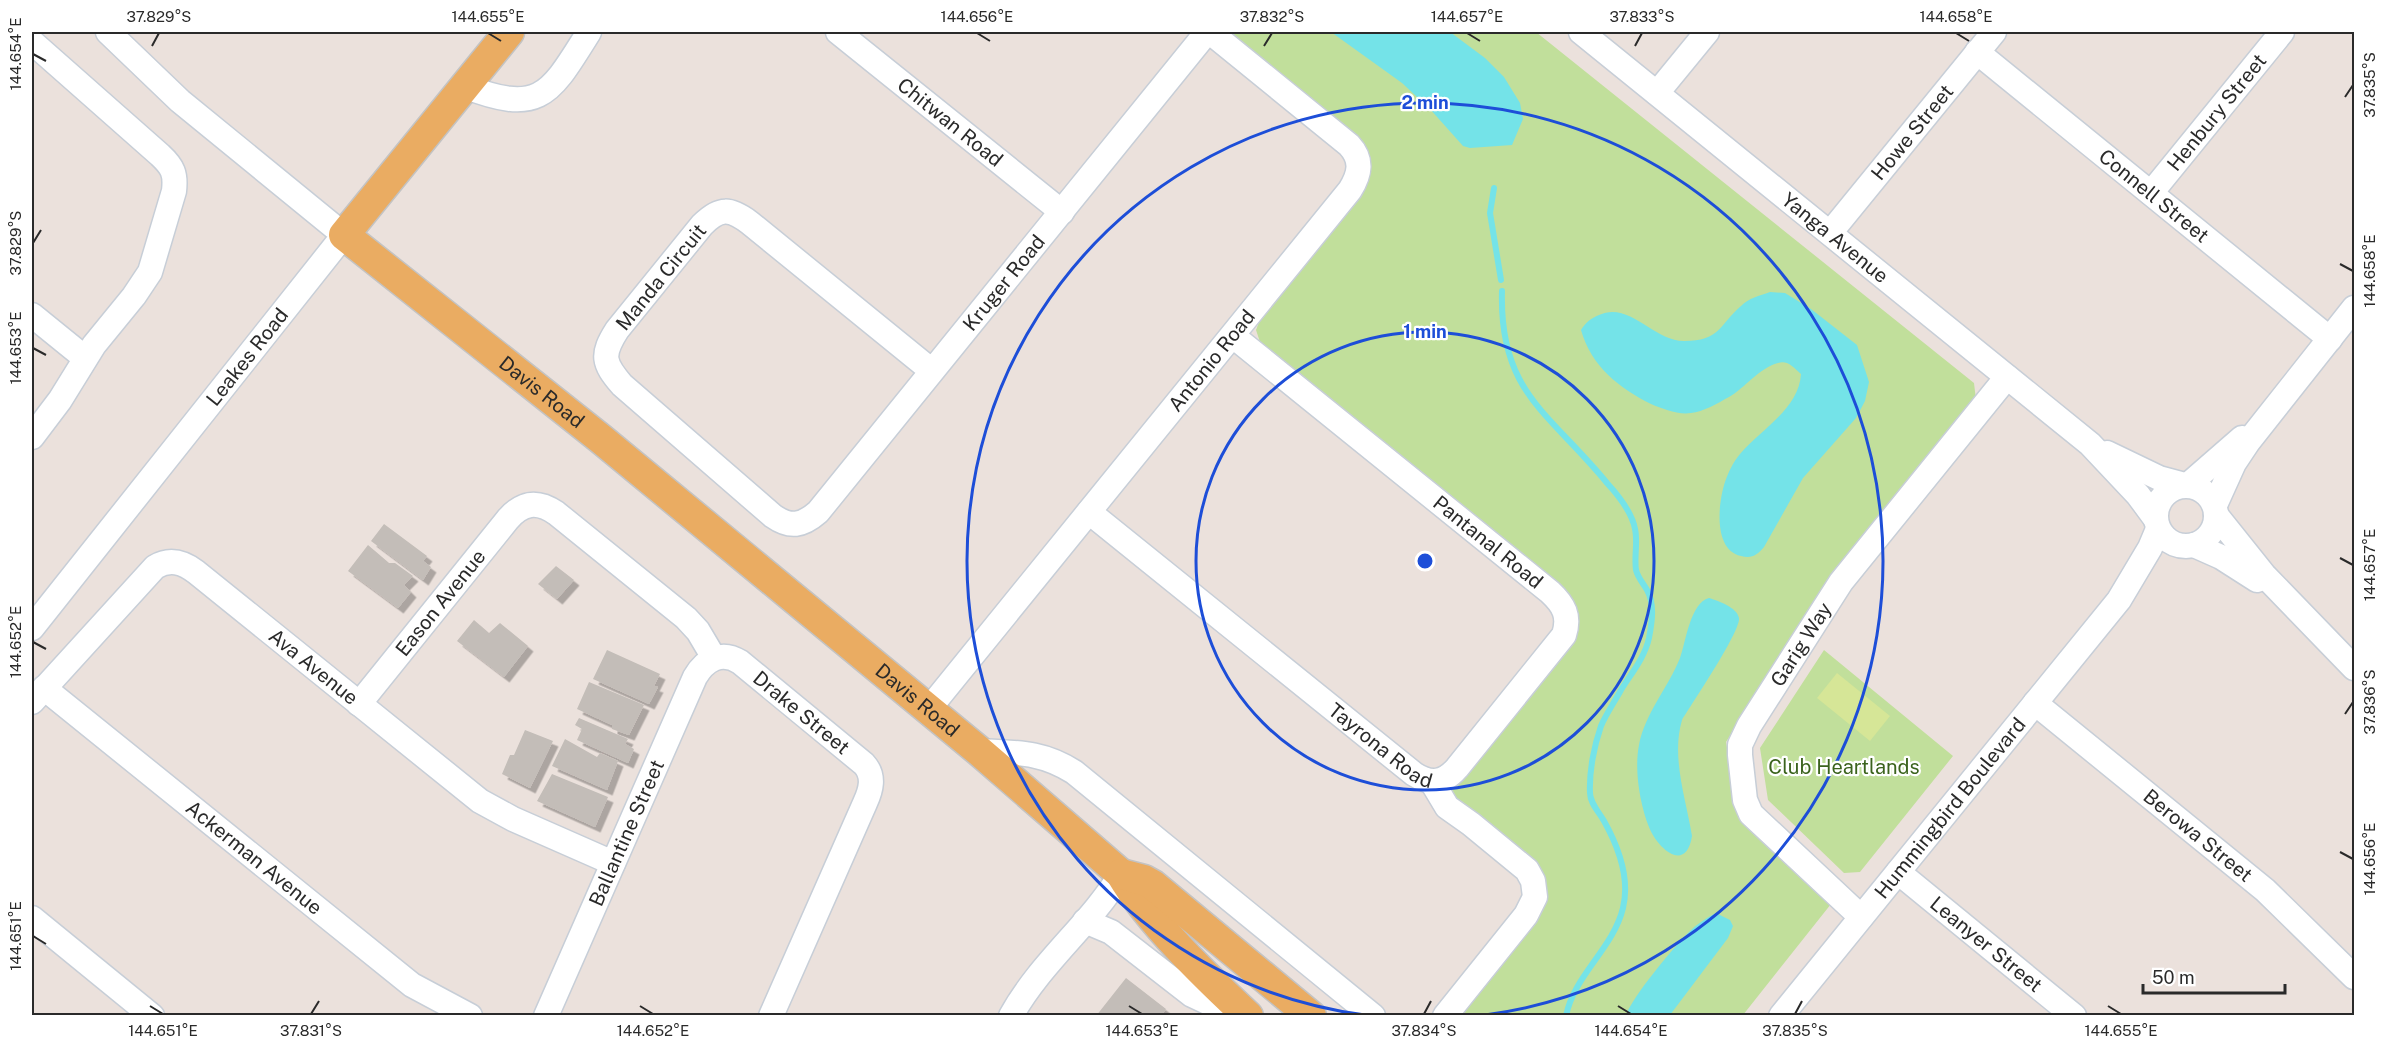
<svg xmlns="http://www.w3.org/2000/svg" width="2386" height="1047" font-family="'Public Sans',sans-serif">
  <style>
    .green { fill: #c1df9b }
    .pitch { fill: #d6e697 }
    .water { fill: #74e3e8 }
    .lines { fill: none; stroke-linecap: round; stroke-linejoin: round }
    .stream { stroke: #74e3e8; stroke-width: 6 }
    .building { fill: #c3bdb8; filter: url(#shadow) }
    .minor-casing { stroke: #c7ced7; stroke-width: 27 }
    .major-casing { stroke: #c3c3c3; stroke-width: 33 }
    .minor { stroke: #fff; stroke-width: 24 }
    .major { stroke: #eaac62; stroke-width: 30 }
    .ticks { fill: none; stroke: #2a2a2a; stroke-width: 2 }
    .ring { fill: none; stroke: #1d4ed8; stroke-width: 3 }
    .labels { text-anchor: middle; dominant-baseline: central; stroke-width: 4.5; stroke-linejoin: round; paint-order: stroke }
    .street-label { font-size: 20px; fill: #2a2a2a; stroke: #fff }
    .park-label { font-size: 20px; fill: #3b631d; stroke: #fff }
    .centre { fill: #1d4ed8; stroke: #fff; stroke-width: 3 }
    .ring-label { font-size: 18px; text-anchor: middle; font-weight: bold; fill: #1d4ed8; stroke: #fff; stroke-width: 4.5; stroke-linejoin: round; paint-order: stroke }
    .neatline { fill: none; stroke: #2a2a2a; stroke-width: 2 }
    .ticks-label { font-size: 15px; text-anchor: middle; fill: #2a2a2a }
  </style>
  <defs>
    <filter id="shadow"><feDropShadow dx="5.5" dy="5.5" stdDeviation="0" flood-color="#0004"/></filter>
  </defs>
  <rect width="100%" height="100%" fill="#ebe1dc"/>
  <path class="green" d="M1226,32H1536L1974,383L1976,400L1827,584L1726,742L1738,804L1831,904L1743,1015H1455L1543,900L1456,809L1450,792L1463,778L1578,618L1576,607L1570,597L1260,342L1256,330L1261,317L1363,191C1370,178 1372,168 1368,154Z
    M1824,650L1953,756L1860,872L1844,873L1768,800L1760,748Z"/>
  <path class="pitch" d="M1837,673L1890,716L1870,741L1817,698Z"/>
  <path class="water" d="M1331,32H1450L1485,58L1504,77L1520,103L1523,119L1512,145L1470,148L1463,146L1430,109L1402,83Z
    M1770,292L1785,293L1811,309L1857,345L1869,382L1865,401L1856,418L1803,478L1764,547C1757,555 1752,559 1741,556C1713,550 1718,503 1725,482C1728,473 1733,462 1740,454C1760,430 1799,409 1801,374C1794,368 1788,360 1778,363C1759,368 1745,388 1729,397C1718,403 1703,412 1691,413C1678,415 1663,409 1651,404C1619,388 1591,366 1581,330C1585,323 1591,318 1599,315C1630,301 1653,341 1684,341C1720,341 1719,325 1741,306C1749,298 1759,296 1770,292Z
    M1709,598C1718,601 1737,607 1739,618C1741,631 1691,705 1682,720C1671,757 1686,799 1692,836C1686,874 1657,848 1649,827C1640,804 1634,770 1639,745C1645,713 1668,688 1680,658C1686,642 1690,603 1709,598Z
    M1716,913L1730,920L1733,926L1728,938L1670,1015H1626C1633,996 1673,948 1689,932C1697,924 1706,918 1716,913Z"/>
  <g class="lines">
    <path class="stream" d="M1494,188L1490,213L1501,280
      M1502,291C1499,393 1550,413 1607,483C1618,495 1632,512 1635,529C1638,542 1634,556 1636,570C1638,578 1643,583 1647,590C1655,604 1652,622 1649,638C1645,657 1631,674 1621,690C1615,701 1606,714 1601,726C1594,746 1589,772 1590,793C1590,803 1599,812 1604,821C1618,846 1630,879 1623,908C1613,949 1574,975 1566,1016"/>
  </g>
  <path class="building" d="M384,524L427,556L423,561L431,567L423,580L371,541Z
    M368,545L389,563H395L413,576L404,585L411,592L398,608L348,571Z
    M556,566L574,580L557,599L538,584Z
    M474,620L489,633L500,623L528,646L504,677L457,641Z
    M607,650L660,674L654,686L658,687L649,704L593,679Z
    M589,682L644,705L629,735L612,729V725L577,709Z
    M579,718L628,739L625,744L634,749L628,763L577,740L582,729L575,725Z
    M525,730L553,741L530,788L502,774L510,755H514Z
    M565,739L597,757L600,753L618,761L607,790L552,766Z
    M552,774L608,797L595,827L537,801Z
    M1126,978L1166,1009L1161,1016H1096Z"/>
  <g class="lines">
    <g class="minor-casing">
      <g id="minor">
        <path id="s1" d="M838,32L1062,212"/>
        <path id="s2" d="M1581,32L2090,444L2138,495L2155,518"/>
        <path d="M32,42L160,155C173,167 176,174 174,191L150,272L134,296L94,345L60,400L32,437"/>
        <path id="s3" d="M1977,52L2330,339"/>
        <path d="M464,86C541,116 550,94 589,32"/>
        <path d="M1657,93L1707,32"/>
        <path id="s4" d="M2151,193L2282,32"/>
        <path id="s5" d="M1830,233L1994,32"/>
        <path d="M32,315L85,358"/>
        <path id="s6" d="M932,371L750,223C730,208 720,207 702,225L617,330C601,355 603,363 622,385L773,516C790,528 802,526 818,512L1207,32"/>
        <path d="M2107,453L2159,478L2185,485"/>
        <path d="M2188,485L2242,438"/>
        <circle cx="2186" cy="516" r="30"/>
        <path d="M2215,505L2234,463L2248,442L2354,308"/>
        <path id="s7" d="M1089,512L1414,774C1431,785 1444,783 1457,768L1564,635C1570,616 1564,605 1550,592L1233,336"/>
        <path d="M2216,515L2264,575L2354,668"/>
        <path d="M2194,545L2221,557L2257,580"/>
        <path id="s8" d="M32,628L344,235L180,101L108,32"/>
        <path id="s9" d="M44,688L412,985L470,1016"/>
        <path id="s10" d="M32,702L155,567C170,558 183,562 196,572L480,801L513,819L613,863"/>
        <path id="s11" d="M2035,703L2265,890L2354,977"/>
        <path id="s12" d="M359,704L508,519C522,503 537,500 556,513L686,618L698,631L714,658"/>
        <path id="s13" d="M928,710L1350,190C1360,174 1363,160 1349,145L1210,32"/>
        <path d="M979,751C1016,753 1041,751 1074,772L1373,1016"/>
        <path d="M1432,782L1447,807L1471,824L1527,870L1533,881L1535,897L1526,915L1445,1016"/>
        <path id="s14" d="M1898,872L2074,1016"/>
        <path id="s15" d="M1861,917L1751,814L1745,800L1740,755V745L1749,726L1841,582L2007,377"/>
        <path d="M32,918L152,1016"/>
        <path d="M1085,921L1111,932L1192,995L1237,1016"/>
        <path id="s16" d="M546,1016L695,677C705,660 721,650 740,662L864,764C875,776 871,790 865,803L771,1016"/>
        <path d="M1011,1016C1040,963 1090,925 1121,874"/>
        <path id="s17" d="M1781,1016L2119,600L2150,548L2158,529"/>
      </g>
    </g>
    <g class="major-casing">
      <g id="major">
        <path id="s18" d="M509,32L344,235L601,439L979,751L1121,874C1150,923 1206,977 1248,1016"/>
        <path d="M1121,874L1144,880L1153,885L1311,1016"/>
      </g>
    </g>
    <use href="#minor" class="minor"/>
    <use href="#major" class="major"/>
  </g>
  <path class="ticks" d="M488,33L501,41M977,33L990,41M1467,33L1480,41M1956,33L1969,41M152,46L159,33M1264,46L1272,33M1635,46L1642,33M33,54L46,61M2345,97L2353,85M33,243L41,230M2340,264L2353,271M33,348L46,355M2340,558L2353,565M33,642L46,649M2345,714L2353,702M2340,852L2353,859M33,936L46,944M150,1006L163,1014M640,1006L653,1014M1129,1006L1142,1014M1618,1006L1631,1014M2108,1006L2121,1014M311,1014L319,1001M1424,1014L1431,1001M1795,1014L1802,1001"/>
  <g class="ring">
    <circle cx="1425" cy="561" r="229"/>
    <path d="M1365 1015A458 458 0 1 1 1485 1015"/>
  </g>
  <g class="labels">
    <g class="street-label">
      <text stroke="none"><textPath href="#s4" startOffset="104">Henbury Street</textPath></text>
      <text stroke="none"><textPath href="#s1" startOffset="144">Chitwan Road</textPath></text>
      <text stroke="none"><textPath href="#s5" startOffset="130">Howe Street</textPath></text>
      <text stroke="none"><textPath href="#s3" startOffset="228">Connell Street</textPath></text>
      <text stroke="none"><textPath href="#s2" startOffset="327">Yanga Avenue</textPath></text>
      <text transform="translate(661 277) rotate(-51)">Manda Circuit</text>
      <text stroke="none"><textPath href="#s6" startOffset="1032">Kruger Road</textPath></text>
      <text stroke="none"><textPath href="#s8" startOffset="346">Leakes Road</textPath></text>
      <text stroke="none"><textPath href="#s13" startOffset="450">Antonio Road</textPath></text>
      <text stroke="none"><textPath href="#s18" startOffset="514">Davis Road</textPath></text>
      <text transform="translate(1488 542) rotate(39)">Pantanal Road</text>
      <text stroke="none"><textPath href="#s12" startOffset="130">Eason Avenue</textPath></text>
      <text stroke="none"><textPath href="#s15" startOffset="339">Garig Way</textPath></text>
      <text stroke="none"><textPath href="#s10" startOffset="378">Ava Avenue</textPath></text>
      <text stroke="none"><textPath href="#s18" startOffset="1000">Davis Road</textPath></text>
      <text stroke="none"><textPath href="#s16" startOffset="504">Drake Street</textPath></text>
      <text stroke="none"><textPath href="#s7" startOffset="374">Tayrona Road</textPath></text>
      <text stroke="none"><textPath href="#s17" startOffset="268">Hummingbird Boulevard</textPath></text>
      <text stroke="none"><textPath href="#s16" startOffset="200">Ballantine Street</textPath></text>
      <text stroke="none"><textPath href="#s11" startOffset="210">Berowa Street</textPath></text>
      <text stroke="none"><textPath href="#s9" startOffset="270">Ackerman Avenue</textPath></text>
      <text stroke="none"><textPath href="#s14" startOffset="114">Leanyer Street</textPath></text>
    </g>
    <g class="park-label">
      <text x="1844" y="767">Club Heartlands</text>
    </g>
  </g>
  <circle cx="1425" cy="561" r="9" class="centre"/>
  <g class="ring-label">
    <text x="1425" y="109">2 min</text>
    <text x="1425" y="338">1 min</text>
  </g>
  <rect width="2386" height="1047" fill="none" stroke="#ffffff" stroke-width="66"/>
  <path d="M2143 984v9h142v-9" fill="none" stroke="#2a2a2a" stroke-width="3"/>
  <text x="2152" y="984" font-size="18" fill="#2a2a2a" stroke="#ffffff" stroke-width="4.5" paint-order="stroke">50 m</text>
  <rect x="33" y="33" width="2320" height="981" class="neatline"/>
  <g class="ticks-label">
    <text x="159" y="22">37.829°S</text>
    <text x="488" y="22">144.655°E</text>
    <text x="977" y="22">144.656°E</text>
    <text x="1272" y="22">37.832°S</text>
    <text x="1467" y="22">144.657°E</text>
    <text x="1642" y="22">37.833°S</text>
    <text x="1956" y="22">144.658°E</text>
    <text transform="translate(16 54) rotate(-90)" y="5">144.654°E</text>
    <text transform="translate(2370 85) rotate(-90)" y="5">37.835°S</text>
    <text transform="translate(16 243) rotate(-90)" y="5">37.829°S</text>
    <text transform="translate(2370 271) rotate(-90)" y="5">144.658°E</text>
    <text transform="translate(16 348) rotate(-90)" y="5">144.653°E</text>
    <text transform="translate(2370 565) rotate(-90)" y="5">144.657°E</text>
    <text transform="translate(16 642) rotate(-90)" y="5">144.652°E</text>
    <text transform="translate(2370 702) rotate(-90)" y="5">37.836°S</text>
    <text transform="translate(2370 859) rotate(-90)" y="5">144.656°E</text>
    <text transform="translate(16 936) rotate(-90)" y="5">144.651°E</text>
    <text x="163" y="1036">144.651°E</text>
    <text x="311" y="1036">37.831°S</text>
    <text x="653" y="1036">144.652°E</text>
    <text x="1142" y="1036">144.653°E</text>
    <text x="1424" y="1036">37.834°S</text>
    <text x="1631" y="1036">144.654°E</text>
    <text x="1795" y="1036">37.835°S</text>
    <text x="2121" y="1036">144.655°E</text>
  </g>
</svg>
